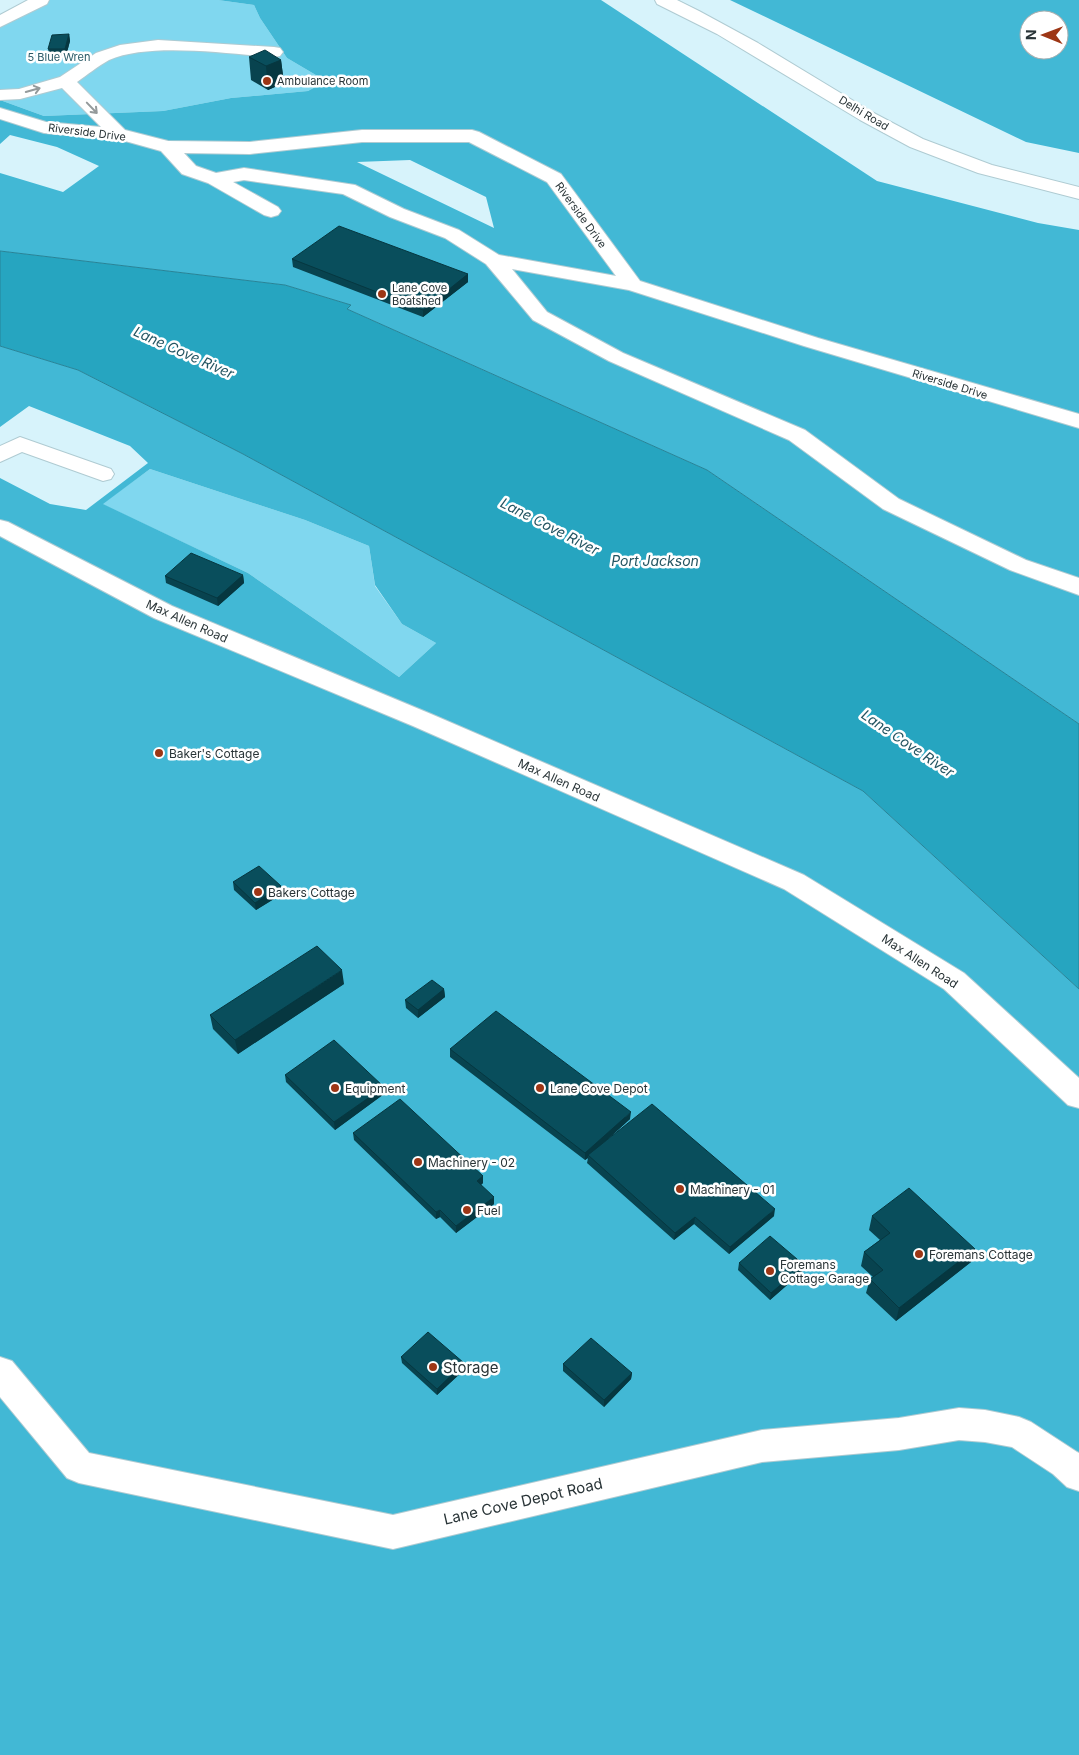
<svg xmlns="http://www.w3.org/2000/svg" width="1079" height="1755" font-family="Inter,sans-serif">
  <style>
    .green { fill: #80d7ef }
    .forest { fill: #42b8d5; fill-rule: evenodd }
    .water { fill: #26a5c0; stroke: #278397 }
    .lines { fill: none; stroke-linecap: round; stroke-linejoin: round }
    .minor-casing { stroke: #afcbd2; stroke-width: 2 }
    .major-casing { stroke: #afcbd2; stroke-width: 2 }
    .minor { fill: #fff; fill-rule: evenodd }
    .major { fill: #fff; fill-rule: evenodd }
    .wall { fill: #08434f }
    .shaded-wall { fill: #063740 }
    .building { fill: #094e5c; stroke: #063740 }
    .oneway { stroke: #949a9b }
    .poi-dot { fill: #9d3615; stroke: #fff; stroke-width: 2 }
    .labels { text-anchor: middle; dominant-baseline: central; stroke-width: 5; stroke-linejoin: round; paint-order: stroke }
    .far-park-label { font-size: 11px; fill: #2a5a67; stroke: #fff }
    .far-poi-label { font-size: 11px; fill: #293437; stroke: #fff; text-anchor: start }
    .far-street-label { font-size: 11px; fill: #293437; stroke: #fff }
    .street-label { font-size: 12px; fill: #293437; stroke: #fff }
    .poi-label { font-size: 12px; fill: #293437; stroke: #fff; text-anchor: start }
    .water-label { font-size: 14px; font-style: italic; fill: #245562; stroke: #fff }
    .near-poi-label { font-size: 15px; fill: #293437; stroke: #fff; text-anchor: start }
    .near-street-label { font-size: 15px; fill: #293437; stroke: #fff }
  </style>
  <rect width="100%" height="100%" fill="#d7f3fb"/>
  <path class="green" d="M41,0H218L254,5L260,18L287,58L326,81L308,91L231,98L163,111L44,116L0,100V22Z
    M150,469L305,520L369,546L375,586L402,624L436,643L399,677L248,573L102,504Z"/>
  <path class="forest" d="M218,0H601L877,181L1038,223L1079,230V724L707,470L347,309L351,305L285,285L0,251V173L63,192L99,166L57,147L10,135L0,144V100L44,116L163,111L231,98L308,91L326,81L287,58L260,18L254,5ZM410,160L486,197L494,228L357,162Z
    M730,0H1079V153L1026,142ZM1029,20H1059V50H1029Z
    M0,346L78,370L243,454L863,791L1079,989V1755H0V478L50,504L86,510L148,463L130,446L29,406L0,427ZM150,469L305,520L369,546L375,585L402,624L436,643L399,677L248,573L103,504Z"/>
  <path class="water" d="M0,251L285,285L351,305L347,309L707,470L1079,724V989L863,791L243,454L78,370L0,346Z"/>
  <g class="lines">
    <g class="minor-casing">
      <path id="minor" d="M28,0H49L47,4L0,27V15Z
        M158,40L274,47L280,48L283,52L280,56L274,57C228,54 150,42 109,60C98,66 87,75 77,82L125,130L168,141L250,142L362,130H472L479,132L561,174L640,281L818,338L1079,414V428L804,346L629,290L512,269L547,312L623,353L805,430L899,499L1026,560L1079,578V595L1010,570L883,509L789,440L609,361L533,320L486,264L445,238L390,217L343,194L244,180L233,182L278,207L281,211L278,215L271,217L264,215L208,183L182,174L161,151L118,139L44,133L0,119V108L46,122L101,127L62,88L20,99L0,100V90L19,89L60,77L96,53L120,45ZM362,142H469L547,182L616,276L499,255L459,230L404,209L355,185L244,168L216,173L196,166L184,153L250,154Z
        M20,437L111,469L114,474L111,479L103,481L22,452L0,462V446Z
        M0,520L8,522L172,606L431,714L804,875L964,973L1079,1078V1108L1068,1105L944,989L784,889L413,726L154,618L0,536Z
        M0,1357L12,1361L89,1453L393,1515L762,1430L899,1418L959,1408L985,1410L1019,1417L1031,1422L1077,1452L1079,1453V1491L1067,1487L1053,1474L1012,1447L985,1442L959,1440L899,1450L762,1462L393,1549L79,1483L67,1478L0,1397Z"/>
    </g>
    <g class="major-casing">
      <path id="major" d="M655,0H677L699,11L758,43L872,112L923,139L992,165L1079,187V199L978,173L910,147L860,120L717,34L657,4Z"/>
    </g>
    <use href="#minor" class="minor"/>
    <use href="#major" class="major"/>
  </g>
  <path class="wall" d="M69,34L70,41L66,56H50L48,49Z
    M249,57L281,60L284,83L268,90L251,80Z
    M292,259L468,274V282L423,317L293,267Z
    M243,575L244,583L218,606L166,583L165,576Z
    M233,882L281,886L282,894L256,910L234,890Z
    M344,984L238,1054L213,1029L210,1015Z
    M444,989L445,997L418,1018L406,1008L405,1000Z
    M450,1049L630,1119L606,1141L774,1216L729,1254L694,1224L674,1240L587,1163L588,1158L585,1160L450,1057Z
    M285,1075L384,1087V1094L335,1130L286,1082Z
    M353,1133L483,1176V1183L481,1185L494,1204L456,1233L440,1217L436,1219L354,1140Z
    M872,1216L971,1262L896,1321L866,1293L870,1279L873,1277L861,1266L864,1252L880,1240L869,1230Z
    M739,1263L802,1272L770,1300L738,1270Z
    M401,1357L464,1363V1370L437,1395L402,1363Z
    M563,1364L632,1373L631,1379L604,1407L563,1371Z"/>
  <path class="shaded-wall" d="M69,34L70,41L66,56L65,49Z
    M281,60L284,83L268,90L266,66Z
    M468,274V282L423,317V310Z
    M243,575L244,583L218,606L217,598Z
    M281,886L282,894L256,910L255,903Z
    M342,970L344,984L238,1054L235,1040Z
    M444,989L445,997L418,1018V1010Z
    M384,1087V1094L335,1130L334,1122Z
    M631,1112L630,1119L589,1156L588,1155V1158L585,1160V1153Z
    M483,1176V1183L477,1188V1181Z
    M494,1197V1204L456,1233V1226Z
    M775,1209L774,1216L729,1254L730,1247Z
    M440,1210V1217L436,1219V1212Z
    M695,1217L694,1224L674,1240L675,1233Z
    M975,1249L971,1262L896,1321L899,1308Z
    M804,1265L802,1272L770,1300L771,1293Z
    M464,1363V1370L437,1395V1389Z
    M632,1373L631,1379L604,1407V1400Z"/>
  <path class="building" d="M69,34L65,49H48L52,35Z
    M265,50L281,60L266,66L249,57Z
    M339,226L468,274L423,310L292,259Z
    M191,553L243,575L217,598L165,576Z
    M259,866L281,886L255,903L233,882Z
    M317,946L342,970L235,1040L210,1015Z
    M432,980L444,989L418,1010L405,1000Z
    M496,1011L631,1112L585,1153L450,1049Z
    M334,1040L384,1087L334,1122L285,1075Z
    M400,1099L483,1176L477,1181L494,1197L456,1226L440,1210L436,1212L353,1133Z
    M652,1104L775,1209L730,1247L695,1217L675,1233L588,1155Z
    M909,1188L975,1249L899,1308L870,1279L883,1270L864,1252L890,1233L872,1216Z
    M770,1236L804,1265L771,1293L739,1263Z
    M428,1332L464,1363L437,1389L401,1357Z
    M591,1338L632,1373L604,1400L563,1364Z"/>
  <defs><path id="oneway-shaft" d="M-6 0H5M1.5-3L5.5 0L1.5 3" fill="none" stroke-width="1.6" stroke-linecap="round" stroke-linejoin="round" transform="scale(1.25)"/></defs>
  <g class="oneway">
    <use href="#oneway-shaft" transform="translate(33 90) rotate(-16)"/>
    <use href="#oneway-shaft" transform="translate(92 108) rotate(46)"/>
  </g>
  <g class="poi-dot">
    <circle cx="267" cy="81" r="5"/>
    <circle cx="382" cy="294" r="5"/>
    <circle cx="159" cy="753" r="5"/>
    <circle cx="258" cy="892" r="5"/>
    <circle cx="335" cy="1088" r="5"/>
    <circle cx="540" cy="1088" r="5"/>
    <circle cx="418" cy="1162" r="5"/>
    <circle cx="680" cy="1189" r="5"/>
    <circle cx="467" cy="1210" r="5"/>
    <circle cx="919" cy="1254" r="5"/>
    <circle cx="770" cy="1271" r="5"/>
    <circle cx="433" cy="1367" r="5"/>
  </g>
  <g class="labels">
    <g class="far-park-label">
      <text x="59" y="57">5 Blue Wren</text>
    </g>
    <g class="far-poi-label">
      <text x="277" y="81">Ambulance Room</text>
      <text x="392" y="288">Lane Cove<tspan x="392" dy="13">Boatshed</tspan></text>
    </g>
    <g class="far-street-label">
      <text transform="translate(864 113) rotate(31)">Delhi Road</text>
      <text transform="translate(87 132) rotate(7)">Riverside Drive</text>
      <text transform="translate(581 215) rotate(54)">Riverside Drive</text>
      <text transform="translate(950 384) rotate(17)">Riverside Drive</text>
    </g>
    <g class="street-label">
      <text transform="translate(187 621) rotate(24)">Max Allen Road</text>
      <text transform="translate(559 780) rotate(24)">Max Allen Road</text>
      <text transform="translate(920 961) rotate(33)">Max Allen Road</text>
    </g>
    <g class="poi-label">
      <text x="169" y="753">Baker's Cottage</text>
      <text x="268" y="892">Bakers Cottage</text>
      <text x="345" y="1088">Equipment</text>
      <text x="550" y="1088">Lane Cove Depot</text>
      <text x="428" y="1162">Machinery - 02</text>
      <text x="690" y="1189">Machinery - 01</text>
      <text x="477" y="1210">Fuel</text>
      <text x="929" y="1254">Foremans Cottage</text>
      <text x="780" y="1264">Foremans<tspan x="780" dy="14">Cottage Garage</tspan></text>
    </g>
    <g class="water-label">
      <text transform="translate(184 352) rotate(24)">Lane Cove River</text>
      <text transform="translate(550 526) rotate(27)">Lane Cove River</text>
      <text x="655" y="560">Port Jackson</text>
      <text transform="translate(908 743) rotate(34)">Lane Cove River</text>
    </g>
    <g class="near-poi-label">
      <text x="443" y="1367">Storage</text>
    </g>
    <g class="near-street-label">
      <text transform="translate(523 1501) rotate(-13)">Lane Cove Depot Road</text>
    </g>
  </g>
  <g transform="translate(1044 35) rotate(271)"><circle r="24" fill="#ffffff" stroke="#a9aeaf"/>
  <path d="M0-4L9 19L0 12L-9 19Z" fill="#9d3615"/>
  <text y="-8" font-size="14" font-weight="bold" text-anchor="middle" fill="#293437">N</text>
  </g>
</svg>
